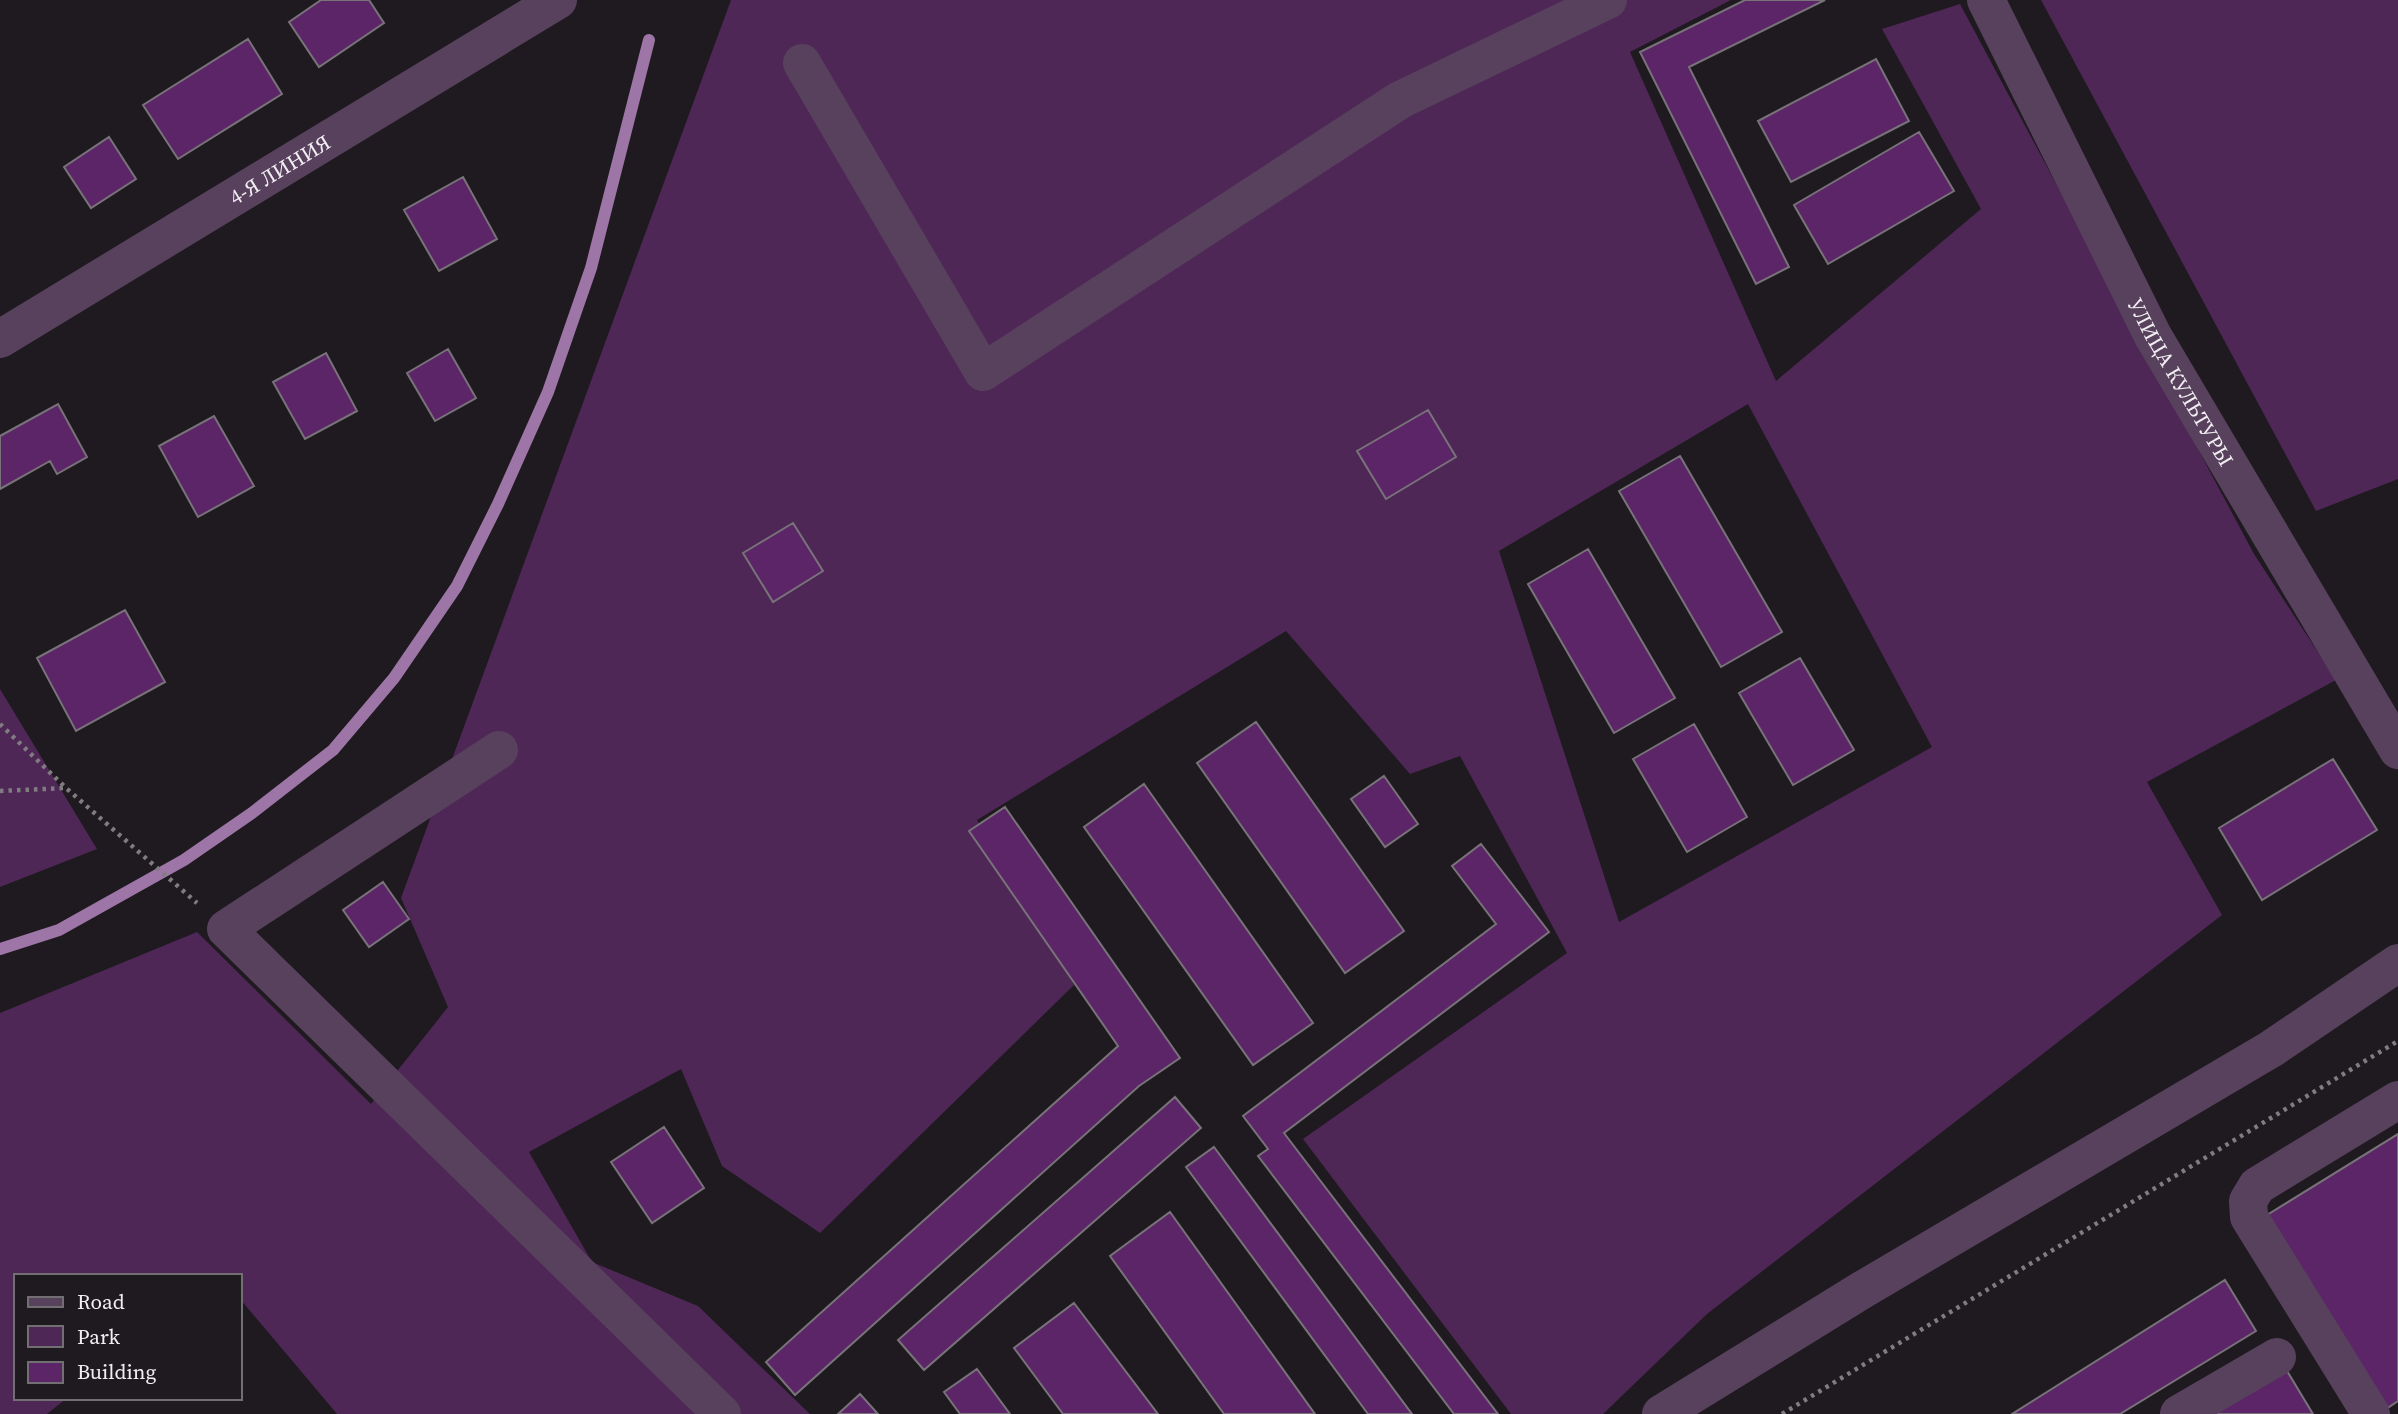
<svg xmlns="http://www.w3.org/2000/svg" width="2398" height="1414" font-family="'Source Serif 4',serif">
  <style>
    .green { fill: #4e2756; fill-rule: evenodd }
    .lines { fill: none; stroke-linecap: round; stroke-linejoin: round }
    .stream { stroke: #9d75a6; stroke-width: 12 }
    .building { fill: #5c2568; stroke: #787379; stroke-width: 2 }
    .path { stroke: #807d81; stroke-width: 4.5; stroke-dasharray: 3.5 5; stroke-linecap: butt }
    .minor { stroke: #58415d; stroke-width: 38 }
    .labels { text-anchor: middle; dominant-baseline: central; stroke-width: 7; stroke-linejoin: round; paint-order: stroke }
    .street-label { font-size: 21px; fill: #f1eef2; stroke: #1e1a1f }
  </style>
  <rect width="100%" height="100%" fill="#1e1a1f"/>
  <path class="green" d="M731,0H1731L1630,52L1776,381L1981,209L1882,29L1960,4L2254,554L2336,680L2147,782L2222,915L1707,1314L1603,1414H1511L1303,1139L1567,953L1460,756L1410,774L1286,631L977,820L1074,985L820,1233L722,1166L681,1069L529,1152L592,1262L698,1306L810,1414H337L240,1299V1276H16V1398H67L47,1414H0V1013L197,932L371,1104L448,1007L401,898ZM1748,404L1932,747L1619,922L1499,551Z
    M2041,0H2398V479L2316,511Z
    M0,689L97,849L0,887Z"/>
  <g class="lines">
    <path class="stream" d="M0,949L59,930L184,860L252,813L333,750L394,678L457,586L498,504L548,392L591,268L649,40"/>
  </g>
  <path class="building" d="M321,0H369L384,23L319,67L289,22Z
    M1745,0H1825L1689,67L1789,267L1756,284L1640,52Z
    M248,39L282,94L178,159L143,105Z
    M1876,59L1909,121L1791,182L1758,121Z
    M1919,132L1954,191L1828,264L1794,205Z
    M109,137L136,179L91,208L64,167Z
    M463,177L497,239L439,271L404,210Z
    M448,349L476,398L435,421L407,373Z
    M326,353L357,411L305,439L273,382Z
    M58,404L87,457L57,474L50,461L0,489V436Z
    M1428,410L1456,457L1386,499L1357,451Z
    M214,416L254,486L198,517L159,446Z
    M1680,456L1782,632L1721,667L1619,491Z
    M793,523L823,571L773,602L743,553Z
    M1588,549L1675,698L1614,733L1528,584Z
    M125,610L165,682L76,731L37,658Z
    M1800,658L1854,750L1793,785L1739,693Z
    M1256,722L1404,931L1345,973L1197,763Z
    M1694,724L1747,817L1687,852L1633,759Z
    M2333,759L2377,830L2262,900L2219,828Z
    M1384,776L1418,824L1385,847L1351,799Z
    M1144,784L1313,1023L1253,1065L1084,827Z
    M1005,807L1180,1058L1139,1086L795,1395L766,1362L1118,1046L969,831Z
    M1481,844L1549,932L1284,1133L1498,1414H1454L1258,1156L1268,1149L1243,1116L1496,924L1452,866Z
    M383,882L409,919L369,947L343,910Z
    M1175,1097L1201,1128L924,1370L898,1340Z
    M664,1127L704,1188L652,1223L611,1162Z
    M2398,1134V1401L2386,1409L2267,1215Z
    M1214,1147L1412,1414H1368L1186,1167Z
    M1170,1212L1315,1414H1224L1110,1256Z
    M2225,1280L2256,1331L2120,1414H2012Z
    M1074,1303L1158,1414H1063L1014,1348Z
    M2281,1361L2313,1414H2194Z
    M977,1369L1010,1414H960L944,1392Z
    M860,1394L878,1414H838Z"/>
  <g class="lines">
    <path class="path" d="M0,724L66,788L197,903
      M0,791L65,788
      M1782,1414L2398,1041"/>
    <g class="minor">
      <path id="s1" d="M1986,0L2153,336L2398,750"/>
      <path d="M802,63L983,372L1400,100L1608,0"/>
      <path id="s2" d="M0,339L558,0"/>
      <path d="M499,750L226,929L722,1414"/>
      <path d="M1661,1414L1862,1290L2271,1049L2398,963"/>
      <path d="M2179,1414L2277,1357"/>
      <path d="M2371,1414L2249,1217L2248,1201L2257,1186L2398,1100"/>
    </g>
  </g>
  <g class="labels">
    <g class="street-label">
      <text stroke="none"><textPath href="#s2" startOffset="327">4-Я ЛИНИЯ</textPath></text>
      <text stroke="none"><textPath href="#s1" startOffset="429">УЛИЦА КУЛЬТУРЫ</textPath></text>
    </g>
  </g>
  <rect x="14" y="1274" width="228" height="126" fill="#1e1a1f" stroke="#726f73" stroke-width="2"/>
  <rect x="28" y="1297" width="35" height="10" fill="#58415d" stroke="#726f73" stroke-width="2"/>
  <text x="77" y="1309" font-size="21" fill="#f1eef2">Road</text>
  <rect x="28" y="1326" width="35" height="21" fill="#4e2756" stroke="#726f73" stroke-width="2"/>
  <text x="77" y="1344" font-size="21" fill="#f1eef2">Park</text>
  <rect x="28" y="1362" width="35" height="21" fill="#5c2568" stroke="#726f73" stroke-width="2"/>
  <text x="77" y="1379" font-size="21" fill="#f1eef2">Building</text>
</svg>
